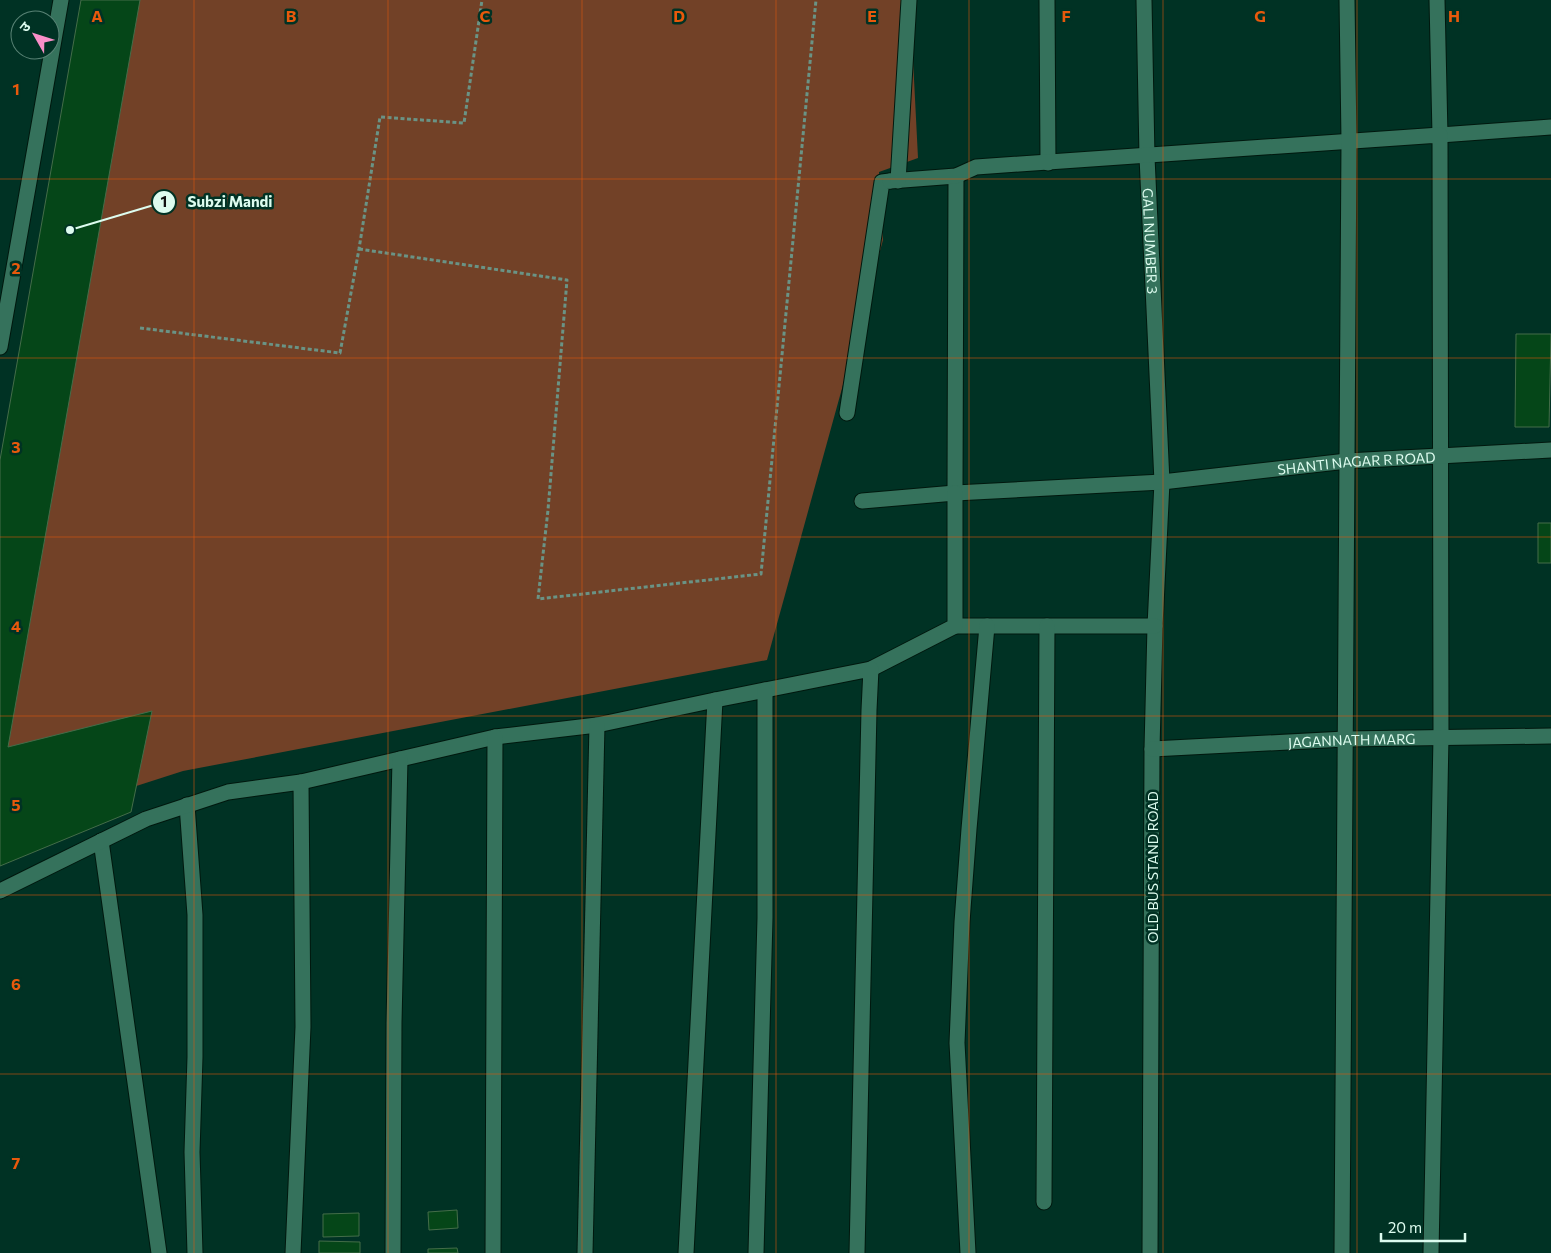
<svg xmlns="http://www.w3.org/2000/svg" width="1551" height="1253" font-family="Commissioner,'Noto Sans Devanagari',sans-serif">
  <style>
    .green { fill: #724127 }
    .building { fill: #054618; stroke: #446d49 }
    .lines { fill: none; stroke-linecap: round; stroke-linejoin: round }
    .service-casing { stroke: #00180e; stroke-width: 17 }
    .minor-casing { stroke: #00180e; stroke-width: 17 }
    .secondary-casing { stroke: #00180e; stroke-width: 17 }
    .path { stroke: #6a9385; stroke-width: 3; stroke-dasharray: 4 2.5; stroke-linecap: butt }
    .service { stroke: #35725c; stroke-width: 15 }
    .minor { stroke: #35725c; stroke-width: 15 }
    .secondary { stroke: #35725c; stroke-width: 15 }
    .grid { fill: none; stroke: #e8590c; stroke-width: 1; stroke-opacity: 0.55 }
    .labels { text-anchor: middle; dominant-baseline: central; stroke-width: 5; stroke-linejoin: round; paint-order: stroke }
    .street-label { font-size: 14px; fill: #ddfcef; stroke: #003224 }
    .grid-label { font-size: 16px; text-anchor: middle; font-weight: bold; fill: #e8590c; stroke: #003224; stroke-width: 5; stroke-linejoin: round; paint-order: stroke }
    .leader { fill: none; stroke: #ddfcef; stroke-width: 2 }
    .callout-dot { fill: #ddfcef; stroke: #003224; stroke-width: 2 }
    .mark-label { font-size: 15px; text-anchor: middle; font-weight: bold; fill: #111 }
    .callout-label { font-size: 15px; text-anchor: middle; font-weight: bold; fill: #ddfcef; stroke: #003224; stroke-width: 5; stroke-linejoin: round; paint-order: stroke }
  </style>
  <rect width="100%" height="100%" fill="#003224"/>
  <path class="green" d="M123,0H910L918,158L879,172L883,240L767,660L183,771L15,825L0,671Z"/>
  <path class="building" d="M81,0H140L8,747L152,711L131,812L0,866V460Z
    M1516,334H1551L1549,427H1515Z
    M1538,523H1551V563H1538Z
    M457,1210L458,1228L429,1230L428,1212Z
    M359,1213V1236L323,1237V1214Z
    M319,1241L360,1242V1253H319Z
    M457,1248L458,1253H428V1249Z"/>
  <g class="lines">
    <g class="service-casing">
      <path id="service" d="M847,413L882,182L890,181
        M955,493L956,176"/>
    </g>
    <g class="minor-casing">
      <g id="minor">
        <path d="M1047,0L1048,163"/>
        <path id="s1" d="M1144,0L1147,157L1162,482L1155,626L1152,749L1150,1253"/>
        <path d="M1437,0L1440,135L1551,127"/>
        <path d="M890,181L956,176L976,167L1440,135L1441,737L1431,1253"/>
        <path d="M898,181L909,0"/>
        <path id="s2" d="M862,501L955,493L1162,482L1347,461L1551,450"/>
        <path d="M955,626H1155"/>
        <path d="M871,669L955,626V493"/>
        <path id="s3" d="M1152,749L1345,739L1551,736"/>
        <path d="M301,782L495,737L597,725L715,700L871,669L869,710L857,1253"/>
        <path d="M187,805L195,915V1057L192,1152L195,1253"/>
        <path d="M101,841L159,1253"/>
        <path d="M0,891L146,819L228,792L301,782L303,1027L293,1253"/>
        <path d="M1044,1202L1047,626"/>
        <path d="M393,1253L394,1023L400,759"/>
        <path d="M493,1253L495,737"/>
        <path d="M585,1253L597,725"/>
        <path d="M686,1253L715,700"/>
        <path d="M756,1253L765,918V690"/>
        <path d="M968,1253L957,1043L962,922L969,829L987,626"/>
        <path d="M1342,1253L1349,141L1347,0"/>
      </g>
    </g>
    <g class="secondary-casing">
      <path id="secondary" d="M0,347L61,0"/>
    </g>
    <path class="path" d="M359,249L567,280L548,510L538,599L761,574L816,0
      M140,328L340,353L359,249L380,117L464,123L482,0"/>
    <use href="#service" class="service"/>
    <use href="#minor" class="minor"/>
    <use href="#secondary" class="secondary"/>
  </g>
  <path class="grid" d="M194,0V1253M388,0V1253M582,0V1253M776,0V1253M969,0V1253M1163,0V1253M1357,0V1253M0,179H1551M0,358H1551M0,537H1551M0,716H1551M0,895H1551M0,1074H1551"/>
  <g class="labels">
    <g class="street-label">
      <text stroke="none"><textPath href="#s1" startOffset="241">GALI NUMBER 3</textPath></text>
      <text stroke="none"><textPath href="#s2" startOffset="496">SHANTI NAGAR R ROAD</textPath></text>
      <text stroke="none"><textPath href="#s3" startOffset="200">JAGANNATH MARG</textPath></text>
      <text transform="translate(1152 867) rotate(-90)">OLD BUS STAND ROAD</text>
    </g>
  </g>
  <g class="grid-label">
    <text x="97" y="22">A</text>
    <text x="291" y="22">B</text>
    <text x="485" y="22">C</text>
    <text x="679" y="22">D</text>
    <text x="872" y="22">E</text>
    <text x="1066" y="22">F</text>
    <text x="1260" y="22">G</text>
    <text x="1454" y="22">H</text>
    <text x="16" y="95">1</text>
    <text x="16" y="274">2</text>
    <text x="16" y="453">3</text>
    <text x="16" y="632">4</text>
    <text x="16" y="811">5</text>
    <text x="16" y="990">6</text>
    <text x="16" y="1169">7</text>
  </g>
  <path class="leader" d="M70 230L164 202"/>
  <g class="callout-dot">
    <circle cx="70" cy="230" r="5"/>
    <circle cx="164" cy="202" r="12"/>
  </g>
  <g class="mark-label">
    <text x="164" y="207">1</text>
  </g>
  <g class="callout-label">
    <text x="230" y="207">Subzi Mandi</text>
  </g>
  <g transform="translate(35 35) rotate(309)"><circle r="24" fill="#003224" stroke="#588375"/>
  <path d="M0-4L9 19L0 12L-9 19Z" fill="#f98fc8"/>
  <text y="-8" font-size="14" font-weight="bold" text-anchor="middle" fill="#ddfcef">उ</text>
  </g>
  <path d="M1381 1233v8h84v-8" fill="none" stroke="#ddfcef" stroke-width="2.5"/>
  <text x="1388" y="1233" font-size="15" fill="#ddfcef" stroke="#003224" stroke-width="4" paint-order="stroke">20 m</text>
</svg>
